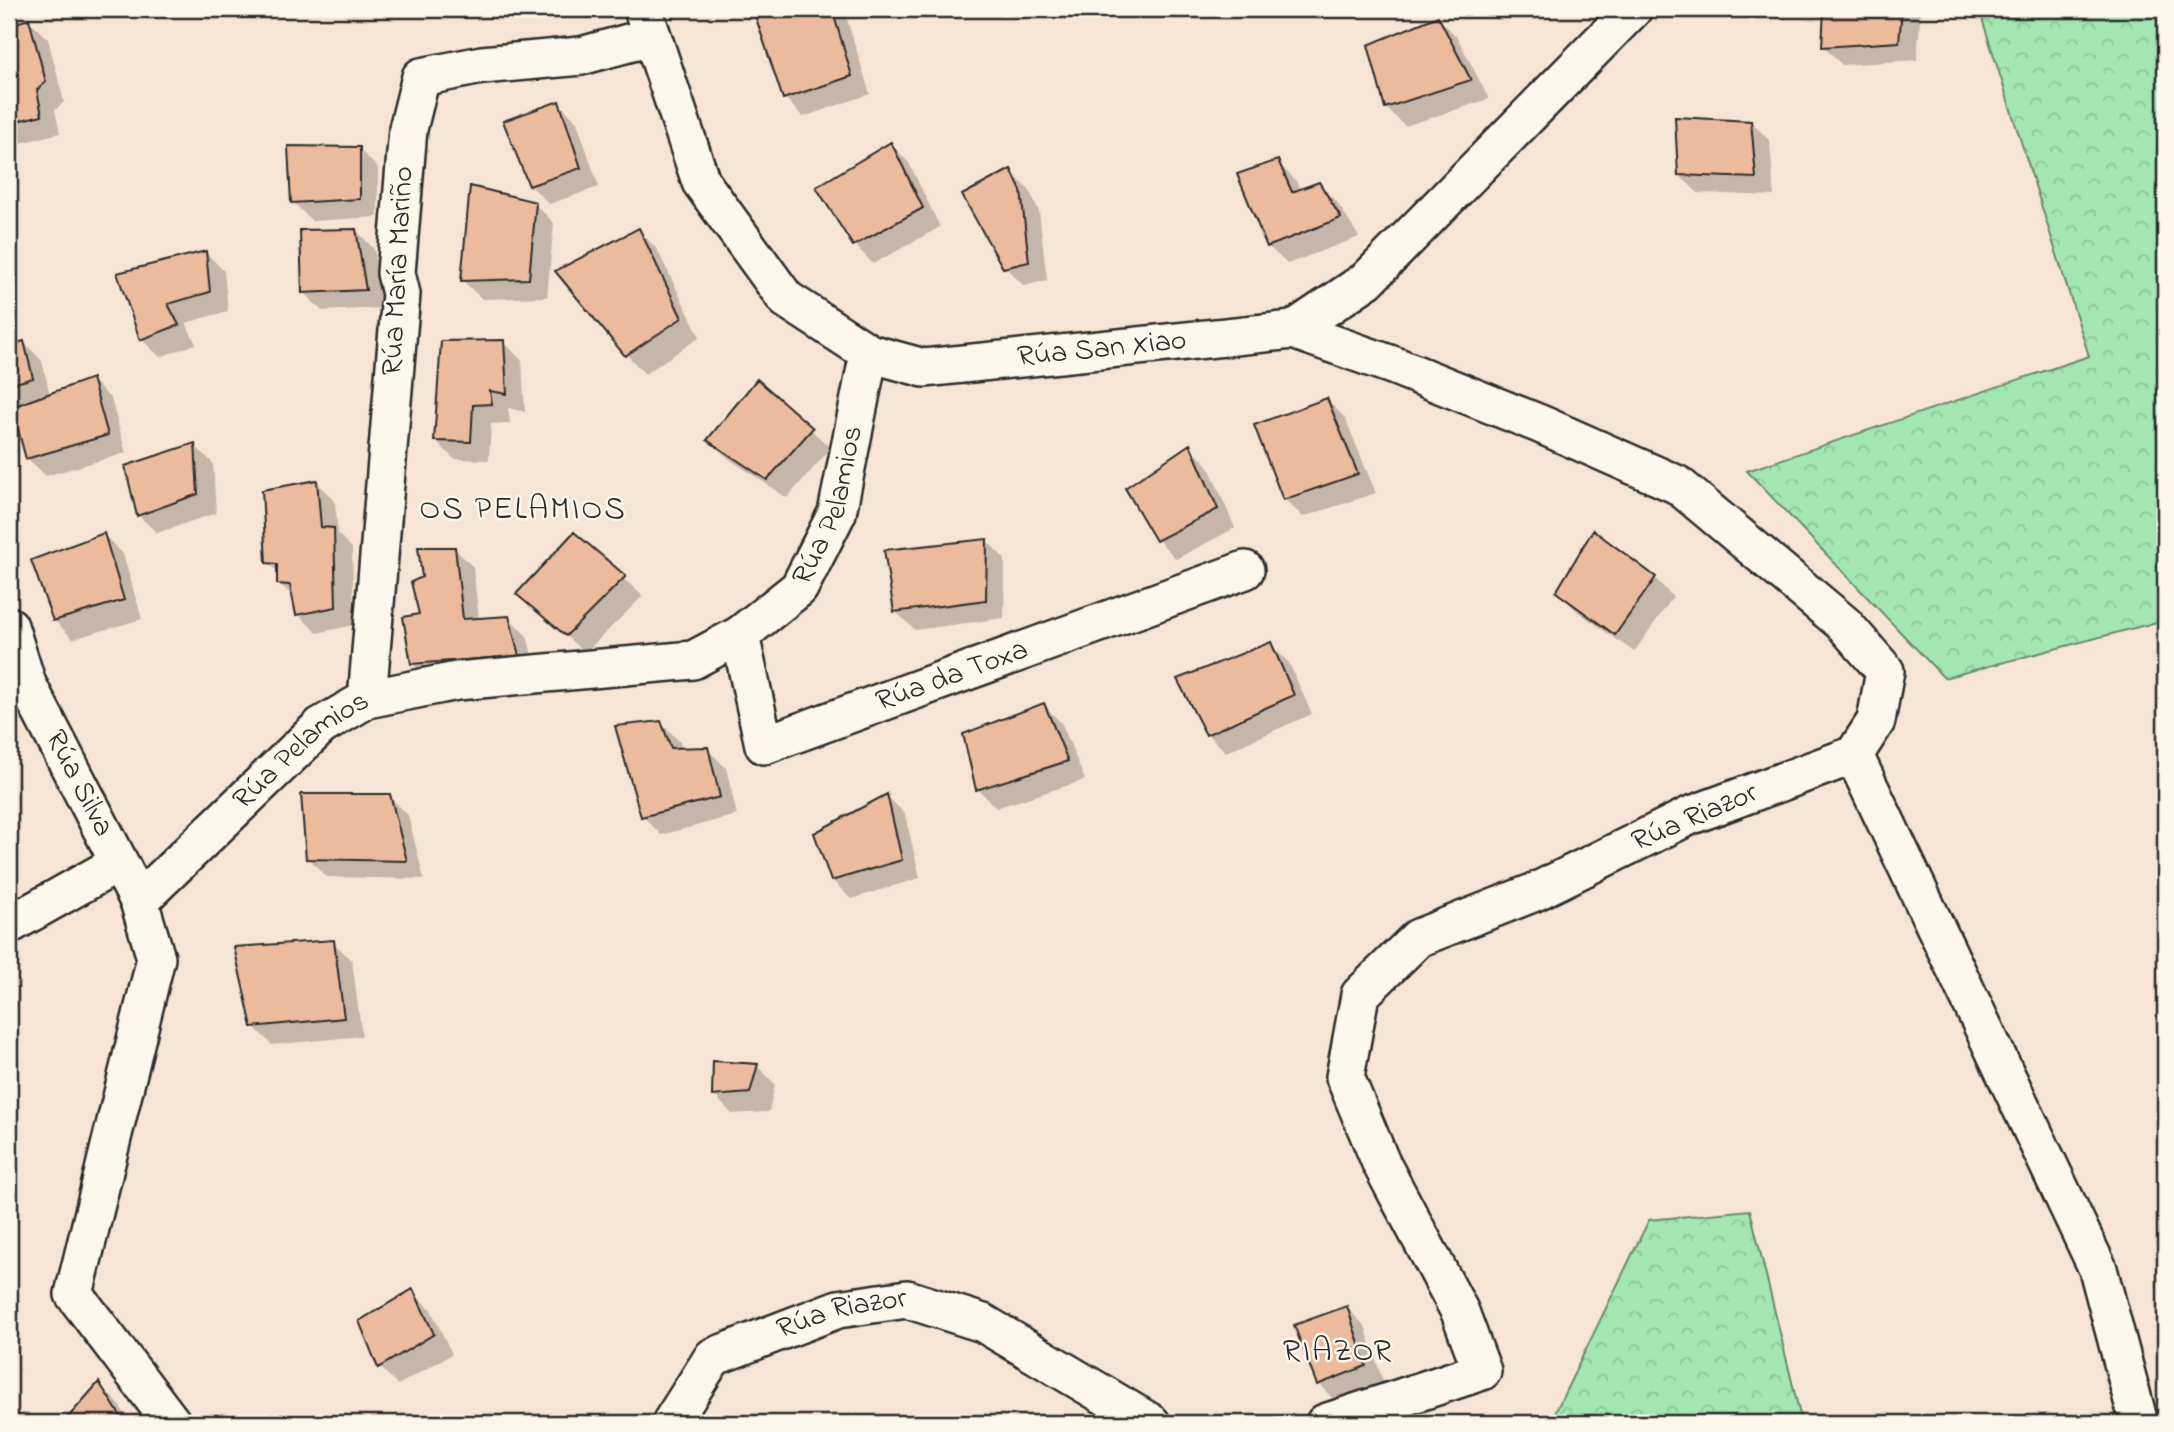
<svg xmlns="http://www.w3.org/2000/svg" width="2174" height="1432" font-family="'Indie Flower',sans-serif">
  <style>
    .forest { fill: url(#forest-crowns); stroke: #67886e; stroke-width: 2 }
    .shadow { fill: #0003 }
    .building { fill: #ecbb9d; stroke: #2b2b2b; stroke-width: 2 }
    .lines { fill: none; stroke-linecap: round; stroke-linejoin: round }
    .street-casing { stroke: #2b2b2b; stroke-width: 42 }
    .street { stroke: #fbf7ec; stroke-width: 37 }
    .labels { text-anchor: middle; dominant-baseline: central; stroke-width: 5; stroke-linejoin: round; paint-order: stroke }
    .street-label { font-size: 30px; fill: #2b2b2b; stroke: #fbf7ec }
    .neighbourhood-label { font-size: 32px; letter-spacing: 2px; fill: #2b2b2b; stroke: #fbf7ec }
  </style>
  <defs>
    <pattern id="forest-crowns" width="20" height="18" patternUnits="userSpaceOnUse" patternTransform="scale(1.75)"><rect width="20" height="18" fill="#a3e6b1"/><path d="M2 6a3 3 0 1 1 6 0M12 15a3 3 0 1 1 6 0" fill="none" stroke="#8cc598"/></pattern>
  </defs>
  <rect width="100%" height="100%" fill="#f6e5d4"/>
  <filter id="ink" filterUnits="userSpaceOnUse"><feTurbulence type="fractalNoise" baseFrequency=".0143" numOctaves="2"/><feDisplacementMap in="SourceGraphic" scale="14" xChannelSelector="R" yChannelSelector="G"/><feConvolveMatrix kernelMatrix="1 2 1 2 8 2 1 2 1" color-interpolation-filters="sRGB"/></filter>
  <g filter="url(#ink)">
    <path class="forest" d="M1979,9H2165V620L1944,678L1747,471L2089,356Z
      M1750,1210L1802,1423H1550L1649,1220Z"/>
    <path class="shadow" d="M347,9H394L353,15Z
      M755,9H844L870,94L803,117L785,98Z
      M1826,9H1921L1917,60L1842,65L1824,47Z
      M1438,18L1457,37L1489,99L1405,126L1386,108Z
      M29,21L48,39L64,102L55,110L60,133L9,146V27Z
      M559,103L577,122L599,187L549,204L530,185Z
      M1751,122L1770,141L1774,196L1698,193L1679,175Z
      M891,144L909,163L940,227L873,264L855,245L819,188Z
      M359,149L378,168V217L312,221L293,202Z
      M1277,162L1296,181L1301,191L1318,184L1337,202L1359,237L1287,264L1268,246Z
      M1011,172L1029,190L1039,211L1047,280L1024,286L1005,267Z
      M535,204L554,223L547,297L482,299L463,281Z
      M356,230L374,249L384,308L322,311L303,292Z
      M638,230L657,249L700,337L645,374L627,355Z
      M206,253L224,271L228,311L186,323L196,344L160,357L141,339Z
      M24,342L42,361L50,395L92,380L111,399L126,453L46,476L27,458L22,406L9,392V347Z
      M504,342L522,361L525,412L508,408L510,423L491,424L489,460L454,459L435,440Z
      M758,382L831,448L787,498L728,458L709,440Z
      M1327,400L1345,418L1376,493L1303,517L1284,499Z
      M194,445L213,463L216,513L157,533L138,515Z
      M1189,447L1208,465L1235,528L1176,559L1158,540Z
      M316,482L335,501L338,534L352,548L354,625L317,633L298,614L295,599L279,583V573L268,562Z
      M104,535L123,554L142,619L73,639L54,620Z
      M574,535L643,596L585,653L519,594Z
      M987,541L1005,559L1004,618L915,630L896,612Z
      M454,548L473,567L479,619L508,617L527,636L537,674L431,682L412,663L424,579Z
      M1655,578L1673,597L1634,652L1577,611L1558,592Z
      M1270,644L1289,663L1312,714L1226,752L1207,734Z
      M1044,705L1062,724L1085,780L996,808L978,789Z
      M661,723L680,742L682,750L707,749L726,768L737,815L661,835L643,816Z
      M389,796L408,815L424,879L327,877L308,858Z
      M887,796L905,814L920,878L851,899L832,880Z
      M333,942L352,961L362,1036L272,1045L253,1026Z
      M757,1066L775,1084L769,1112L732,1114L714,1095Z
      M412,1291L431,1310L452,1354L398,1385L380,1367Z
      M1347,1308L1365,1326L1384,1385L1337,1403L1319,1384Z
      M99,1385L118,1403L130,1423H66Z"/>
    <path class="building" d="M753,9H832L852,76L783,99Z
      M1824,9H1902L1899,42L1822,47Z
      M1438,16L1471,80L1385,108L1368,45Z
      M29,19L46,82L37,90L42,115L9,123V25Z
      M559,101L581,168L529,186L503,121Z
      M1675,117L1751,121L1756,178L1678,175Z
      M891,142L923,208L853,246L816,187Z
      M288,146L360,147V199L291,203Z
      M1278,160L1292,192L1319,182L1341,218L1267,247L1237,174Z
      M1011,169L1021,191L1029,262L1003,268L962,195Z
      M470,186L536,202L529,279L461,281Z
      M639,228L682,318L625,356L555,271Z
      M356,229L366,290L302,293L300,230Z
      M206,251L210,292L168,304L179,325L140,340L117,273Z
      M504,340L507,394L490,391L492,404L473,405L471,442L434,441L441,341Z
      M24,341L33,378L9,385V345Z
      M92,378L108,435L26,459L12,407Z
      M757,379L813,428L767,480L707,440Z
      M1327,398L1358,474L1283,500L1254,425Z
      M195,443L198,494L137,516L125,466Z
      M1190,444L1218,509L1156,541L1125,488Z
      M317,480L321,527L334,528L336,607L296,615L290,585L277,584V564L266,563L262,490Z
      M1593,530L1656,577L1615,635L1556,592Z
      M574,532L626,576L566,636L516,594Z
      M104,533L124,600L53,621L31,560Z
      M987,539L986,600L894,612L884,550Z
      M418,547H455L463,619L509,616L519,656L411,664L403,617L419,614L411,582L422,577Z
      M1271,642L1294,695L1206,735L1177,679Z
      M1044,703L1068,761L976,790L963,734Z
      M661,721L671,748L708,747L720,797L641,817L615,726Z
      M301,794H390L407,861L306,859Z
      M887,794L902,860L831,881L814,833Z
      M334,940L344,1018L252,1027L234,947Z
      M713,1061L758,1064L750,1093L712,1096Z
      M413,1289L434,1334L378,1368L359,1321Z
      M1347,1306L1366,1366L1317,1385L1294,1325Z
      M99,1382L125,1423H63Z"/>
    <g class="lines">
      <g class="street-casing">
        <g id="street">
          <path id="s1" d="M643,9L701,182L786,299L869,353L924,368L1293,330L1367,280L1633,9"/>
          <path d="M1293,330L1395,366L1540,424L1678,485L1844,624L1885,671L1876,721L1854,755L1689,816L1535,892L1418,938L1360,995L1345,1077L1381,1163L1460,1312L1482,1371L1325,1423"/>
          <path id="s2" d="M9,626L27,684L139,901L156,958L74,1294L172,1423"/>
          <path id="s3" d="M740,635L764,745L1245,570"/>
          <path d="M367,699L401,294L396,273L408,129L421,77L482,65L581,56L650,37"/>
          <path d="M1854,755L2098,1269L2139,1423"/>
          <path id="s4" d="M139,901L321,726L367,699L457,681L693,660L740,635L799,588L837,513L869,353"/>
          <path d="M9,925L119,863"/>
          <path id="s5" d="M671,1423L713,1357L838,1309L907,1299L983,1323L1151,1423"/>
        </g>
      </g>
      <use href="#street" class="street"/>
    </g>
  </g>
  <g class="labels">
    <g class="street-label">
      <text transform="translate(399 271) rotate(-87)">Rúa María Mariño</text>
      <text stroke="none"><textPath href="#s1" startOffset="662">Rúa San Xiao</textPath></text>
      <text stroke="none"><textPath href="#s4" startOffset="852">Rúa Pelamios</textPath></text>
      <text stroke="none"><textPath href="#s3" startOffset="313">Rúa da Toxa</textPath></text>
      <text stroke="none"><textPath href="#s4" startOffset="222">Rúa Pelamios</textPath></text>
      <text stroke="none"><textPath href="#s2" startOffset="173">Rúa Silva</textPath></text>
      <text transform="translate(1695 818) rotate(-23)">Rúa Riazor</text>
      <text stroke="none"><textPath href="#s5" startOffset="215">Rúa Riazor</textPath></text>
    </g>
    <g class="neighbourhood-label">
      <text x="523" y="510">OS PELAMIOS</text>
      <text x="1338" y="1352">RIAZOR</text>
    </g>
  </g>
  <rect width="2174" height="1432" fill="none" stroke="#fbf7ec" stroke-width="35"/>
  <rect x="18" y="18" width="2139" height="1397" fill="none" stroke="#2b2b2b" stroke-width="2.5" filter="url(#ink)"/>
</svg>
